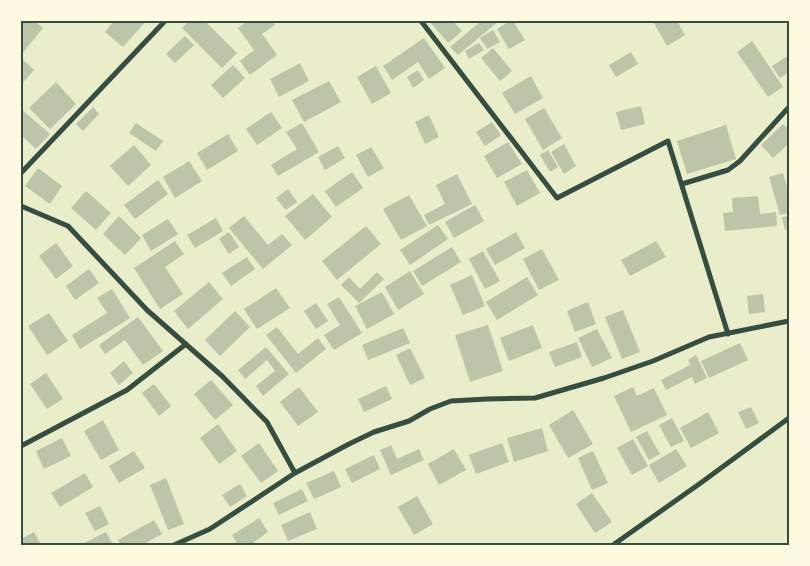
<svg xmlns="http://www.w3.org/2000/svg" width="810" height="566" font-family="'Alegreya Sans',sans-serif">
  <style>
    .building { fill: #bcc5a7 }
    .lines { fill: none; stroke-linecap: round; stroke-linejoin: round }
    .minor { stroke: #344e41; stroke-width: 5 }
    .neatline { fill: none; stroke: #344e41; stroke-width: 2 }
  </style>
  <rect width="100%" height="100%" fill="#e9edc9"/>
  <path class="building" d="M21,21H34L43,28L21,55Z
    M114,21H146L123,47L105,32Z
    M189,21H205L237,53L222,68L182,28Z
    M247,21H272L275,25L262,34L277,55L250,75L240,61L254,50L238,28Z
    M434,21H453L462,31L448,43L431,23Z
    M481,21H499L458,55L450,47Z
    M510,21H513L525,40L509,49L497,29Z
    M657,21H677L685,35L667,46L654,23Z
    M493,30L500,42L487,49L480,38Z
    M185,36L194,45L175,63L166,54Z
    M424,38L445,68L429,79L418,62L392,80L383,66Z
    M752,41L783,87L768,97L737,52Z
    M479,43L484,50L469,59L465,51Z
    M493,48L512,71L500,81L481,58Z
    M631,52L638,64L616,77L609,65Z
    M789,55V72L780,78L772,66Z
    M23,60L34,70L21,85V61Z
    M300,63L309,81L279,97L270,79Z
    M233,65L245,78L223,98L211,85Z
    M376,66L391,93L372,104L357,77Z
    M418,70L424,80L413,88L407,77Z
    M531,76L543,98L515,114L502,93Z
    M329,81L341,102L304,122L292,100Z
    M56,82L76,104L50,129L29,108Z
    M641,106L645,124L621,130L616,112Z
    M93,107L99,114L83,131L76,124Z
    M544,108L562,138L543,150L525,119Z
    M21,109L50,134L36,149L21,135Z
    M271,112L282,128L257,145L246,129Z
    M429,115L439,137L425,144L415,122Z
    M492,122L501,135L485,146L476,132Z
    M136,123L163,141L156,151L129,133Z
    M302,123L319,152L278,176L271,165L297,149L286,132Z
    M783,124L789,130V143L773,158L761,145Z
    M726,125L736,159L687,174L677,141Z
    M228,134L238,151L207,170L197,153Z
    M508,142L522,164L497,178L484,156Z
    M564,144L576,166L564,174L551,152Z
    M134,145L151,165L128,186L110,166Z
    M338,146L345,158L325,170L318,157Z
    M371,147L384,168L368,177L356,155Z
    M548,150L558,167L550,172L540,155Z
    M189,161L202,181L175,198L163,177Z
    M38,168L62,186L50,204L25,186Z
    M527,170L540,193L517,206L504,182Z
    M352,172L363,188L336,207L325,191Z
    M783,173L789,193V213L780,215L769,177Z
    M457,174L472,204L429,225L424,215L445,204L436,185Z
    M158,180L168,194L135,219L124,205Z
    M288,189L297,202L286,210L276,198Z
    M86,191L111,213L96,230L71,208Z
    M313,194L332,217L305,240L285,216Z
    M409,195L427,226L401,240L383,209Z
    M758,196L760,214L776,212L777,226L725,231L723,213L733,212L732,198Z
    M475,205L484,221L454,238L445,222Z
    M119,216L141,238L125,255L103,234Z
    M244,216L268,245L282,234L292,245L263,269L229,228Z
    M789,216V230H785L782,217Z
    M216,218L223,231L195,248L187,235Z
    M168,219L178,234L151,251L142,235Z
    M438,225L448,239L410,265L400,250Z
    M366,226L381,244L337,280L322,261Z
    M229,232L239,247L229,254L219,239Z
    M516,232L525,248L495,265L486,249Z
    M175,241L184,254L165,267L183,294L160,309L134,268Z
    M656,241L666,257L630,276L621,260Z
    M56,243L73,266L56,279L39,256Z
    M452,247L461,262L422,286L413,271Z
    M542,249L559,280L539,290L523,259Z
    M483,251L500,281L485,289L469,259Z
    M247,257L255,269L231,286L222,273Z
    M89,269L99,283L75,300L66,286Z
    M410,271L424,294L398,310L385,287Z
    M377,272L384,279L359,303L341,285L349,277L360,289Z
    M472,275L485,306L463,315L450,285Z
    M527,277L538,295L497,320L486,302Z
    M209,282L223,299L188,329L174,311Z
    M276,288L290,308L257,329L244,309Z
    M112,289L130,318L80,349L72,335L107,313L97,298Z
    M382,292L394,314L367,329L355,306Z
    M763,294L765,312L749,314L747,296Z
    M339,297L362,333L334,350L324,335L340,325L327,304Z
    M588,302L596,324L575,332L567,311Z
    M316,303L328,321L316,329L304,311Z
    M623,310L640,352L622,359L605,317Z
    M235,311L250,327L220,356L205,340Z
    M49,313L68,341L47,355L28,326Z
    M138,317L163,351L143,365L125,340L105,354L99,345Z
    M488,325L503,371L470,382L455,335Z
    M533,325L542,348L509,361L500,338Z
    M277,327L298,354L318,338L326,349L296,373L266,335Z
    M403,328L410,343L368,360L362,345Z
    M597,329L612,358L592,367L578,338Z
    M577,342L582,357L555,367L549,352Z
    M740,343L748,360L709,378L701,361Z
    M266,347L289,374L263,396L256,386L275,371L267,360L245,379L238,370Z
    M410,348L425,378L410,385L396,355Z
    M696,355L707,378L695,384L692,377L666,390L661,380L690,365L688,360Z
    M124,361L133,373L119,385L110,373Z
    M46,373L63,399L47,409L30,384Z
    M211,380L233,405L215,420L194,394Z
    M154,384L171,406L159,416L142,393Z
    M386,386L392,399L364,412L358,399Z
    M299,387L318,412L298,426L280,402Z
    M633,387L637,396L654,388L667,415L631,432L614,396Z
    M751,407L759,423L746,429L738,412Z
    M573,410L593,444L568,458L549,425Z
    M708,412L719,433L691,448L680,428Z
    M672,418L684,441L671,447L659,425Z
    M103,420L119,450L101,460L84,431Z
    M218,424L237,451L219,464L200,438Z
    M542,428L548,451L514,462L507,438Z
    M647,431L660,454L649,460L636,437Z
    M62,438L71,456L44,469L36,451Z
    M633,439L648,466L632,475L617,448Z
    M259,443L278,471L261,483L241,456Z
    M502,443L509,462L476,474L469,455Z
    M391,445L397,459L419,449L424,460L391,475L380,450Z
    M454,449L466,470L439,485L428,464Z
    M676,449L687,466L659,483L649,465Z
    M134,451L145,468L119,483L109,466Z
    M593,451L608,483L592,490L578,458Z
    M374,455L380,469L352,483L345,469Z
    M334,471L341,487L314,499L306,483Z
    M85,473L93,487L60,507L51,493Z
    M166,478L184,524L168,530L150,485Z
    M240,484L247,496L230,507L222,495Z
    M302,489L308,501L279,515L273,503Z
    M592,493L612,522L595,533L576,504Z
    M417,496L433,524L414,535L398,507Z
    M100,506L109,524L95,531L85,513Z
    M310,512L317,529L288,541L281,525Z
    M259,518L268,532L250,545H238L232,535Z
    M154,520L162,534L142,545H121L118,540Z
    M34,532L41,545H21V539Z
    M106,532L113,545H80Z"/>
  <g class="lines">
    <path class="minor" d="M421,21L557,198L668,141L728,334
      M21,173L165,21
      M682,184L728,170L740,161L789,107
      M21,206L68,226L147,310L222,376L267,422L295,473
      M21,446L127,390L186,344
      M174,545L210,529L295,473L349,444L374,432L409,421L430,409L451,401L487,399L535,398L604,378L653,361L709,337L789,321
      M613,545L702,482L789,418"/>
  </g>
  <rect width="810" height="566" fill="none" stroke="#fefae0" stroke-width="45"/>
  <rect x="22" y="22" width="766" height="522" class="neatline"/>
</svg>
